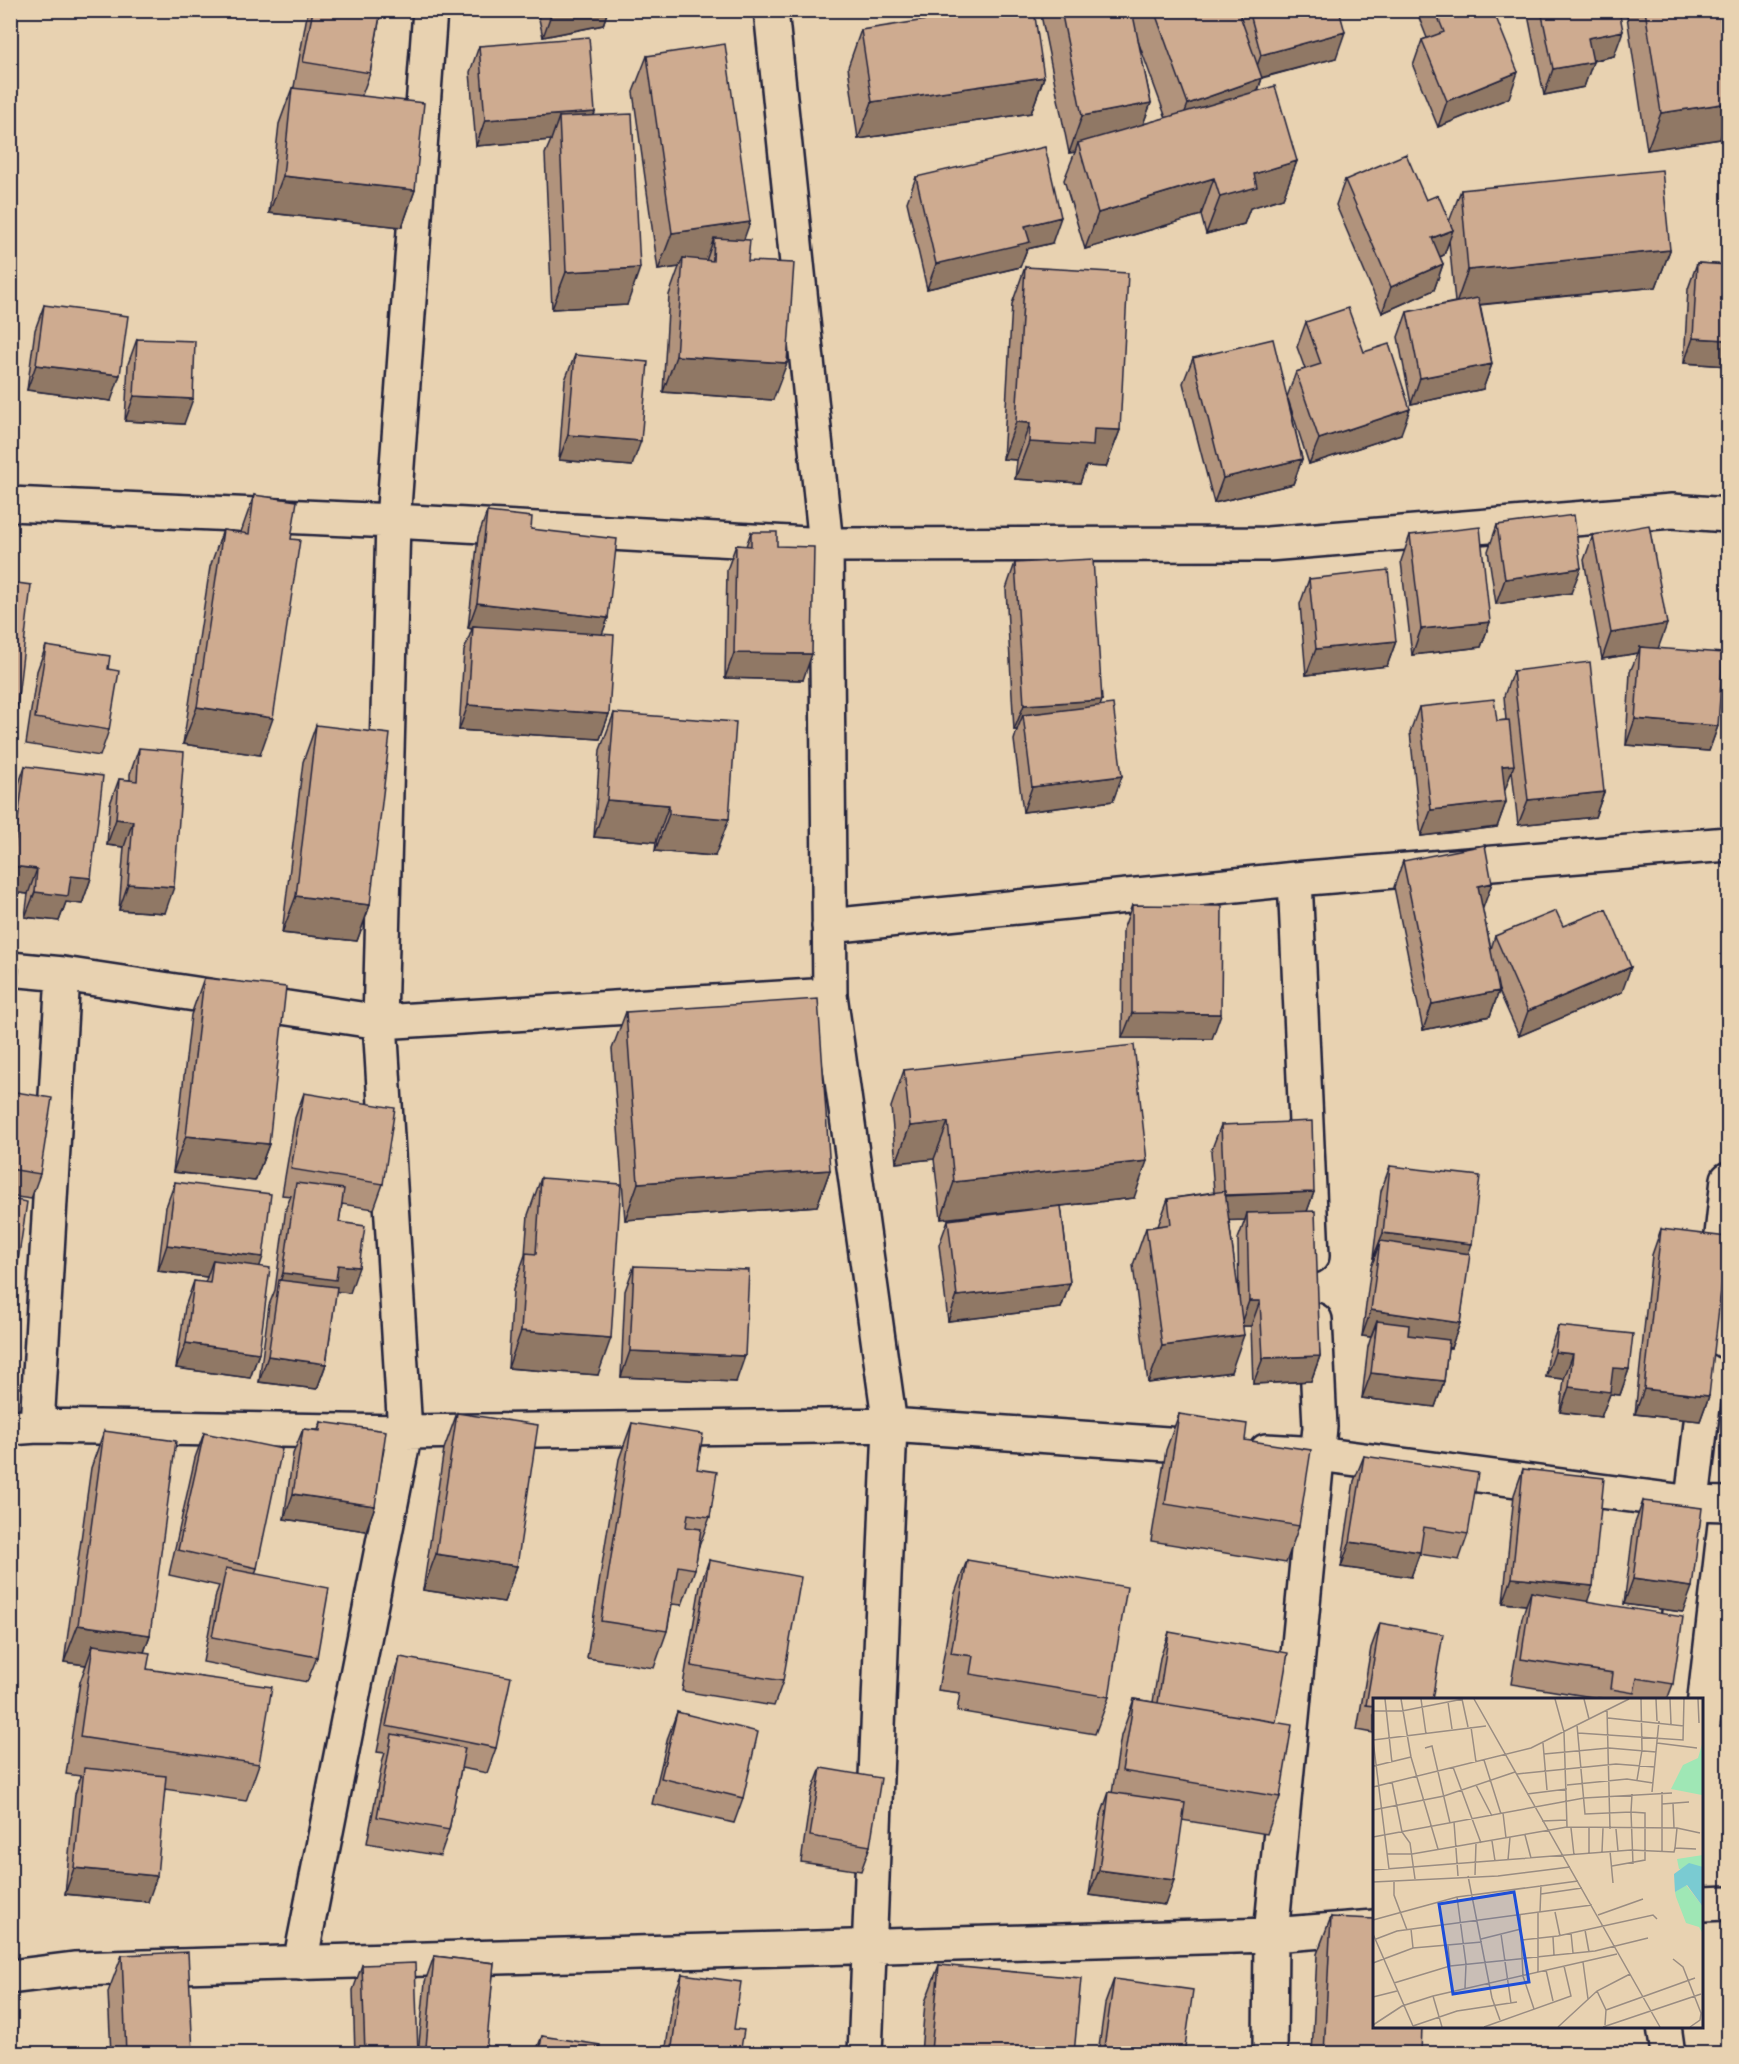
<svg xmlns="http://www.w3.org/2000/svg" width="1739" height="2064" font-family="Delius,sans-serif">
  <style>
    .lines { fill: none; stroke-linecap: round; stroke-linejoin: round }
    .street-casing { stroke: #22223b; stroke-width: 38 }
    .street { stroke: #e8d2b1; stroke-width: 33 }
    .wall { fill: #b1937c; stroke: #22223b; stroke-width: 1.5; fill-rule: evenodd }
    .shaded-wall { fill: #907865; stroke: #22223b; stroke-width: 1.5 }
    .building { fill: #ceab90; stroke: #22223b; stroke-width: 1.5 }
    .inset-road { fill: none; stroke: #998c82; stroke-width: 1.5 }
    .view { fill: #1d4ed8; fill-opacity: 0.15; stroke: #1d4ed8; stroke-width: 3 }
    .inset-edge { fill: none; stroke: #22223b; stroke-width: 3 }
  </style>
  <rect width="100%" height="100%" fill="#e8d2b1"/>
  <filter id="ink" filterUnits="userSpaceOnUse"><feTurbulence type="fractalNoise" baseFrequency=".0167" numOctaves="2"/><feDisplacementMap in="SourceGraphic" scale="12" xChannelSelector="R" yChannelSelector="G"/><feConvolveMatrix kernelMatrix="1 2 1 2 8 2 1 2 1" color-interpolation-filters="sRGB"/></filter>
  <g filter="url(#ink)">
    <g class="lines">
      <g class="street-casing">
        <path id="street" d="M771,10L826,545L830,995L890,1425L865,2054
          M10,504L393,521L826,545L1268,544L1672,511L1728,515
          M1295,879L1312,1256
          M829,926L1295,879L1728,844
          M10,969L63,974L380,1022L830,995
          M1717,1281L1728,1179
          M37,1426L63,974
          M10,1428L37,1426L405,1432L890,1425L1211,1447
          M1266,1451L1318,1454L1692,1503L1728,1504
          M1669,1700L1707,1371
          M1702,1904L1728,1903
          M300,1963L405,1432L380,1022L393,521L430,10
          M10,1977L74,1969L1271,1935L1374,1927
          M1664,2026L1668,2054
          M1270,2054L1271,1935L1320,1427L1315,1320"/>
      </g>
      <use href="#street" class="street"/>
    </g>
    <path class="wall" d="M308,10H381L370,73L362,95L415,190L402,227L269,213L279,124L292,88L294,87Z
      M537,10H608L603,25L543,37Z
      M1040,10H1238V11L1239,10H1339L1336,58L1262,78L1258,91L1297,161L1283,198L1250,208L1244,224L1206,234L1201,215L1085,249L1064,180L1075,152L1069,153ZM1138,41L1166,118L1143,124L1151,103Z
      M1416,10H1493L1509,98L1438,127L1413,66L1422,40L1427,38Z
      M1527,10H1619L1614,56L1593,61L1584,87L1544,95Z
      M1626,10H1719L1720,139L1647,150Z
      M861,30L1044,77L1031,113L858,139L848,67Z
      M479,46L595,112L594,116L627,305L552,309L545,154L551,140L476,146L470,72Z
      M647,56L743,240L773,400L663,392L669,295L679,267L658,270L633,92Z
      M916,177L1052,243L1027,249L1020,267L927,289L907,202Z
      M1345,180L1426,200L1449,222L1461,190L1670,250L1656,287L1480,305L1492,364L1483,389L1411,404L1398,337L1407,312L1455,302L1449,241L1444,255L1440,257L1443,264L1434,290L1382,313L1336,205Z
      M1697,263L1728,265V366L1684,363L1688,289Z
      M1025,267L1120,430L1106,467L1086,466L1080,483L1015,479L1017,460L1003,459L1012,304Z
      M44,305L111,401L27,390L35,330Z
      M1306,322L1364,352L1401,434L1309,464L1288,399L1302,459L1293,484L1214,503L1183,383L1193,358L1287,397L1296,372L1305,369L1297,347Z
      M137,339L184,424L125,421L128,364Z
      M575,355L632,466L559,460L565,380Z
      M254,495L291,539L260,755L183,744L210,567L223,530L241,532Z
      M487,512L531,529L608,618L602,634L609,714L600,739L459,730L464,651L472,629L468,628L478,537Z
      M1497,525L1571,593L1496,604L1488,551Z
      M751,532L803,680L725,678L727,570L736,545L746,546Z
      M1410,535L1490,622L1481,647L1412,655L1401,561Z
      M1593,535L1658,648L1718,726L1709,751L1626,745L1630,672L1638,653L1602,659L1584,560Z
      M1015,563L1102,700L1100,705L1113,801L1023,812L1014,740L1017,730H1014L1006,589Z
      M1309,579L1396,641L1387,666L1306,675L1300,604Z
      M46,646L108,669L109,730L100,756L26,744L37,671Z
      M1513,671L1604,792L1595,817L1518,825L1512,771L1504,790L1506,802L1497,827L1421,836L1410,732L1419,707L1497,721L1506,720L1504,696Z
      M614,713L715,856L655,851L656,842L594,837L600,750Z
      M316,725L370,905L357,941L282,933L303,762Z
      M139,748L165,913L119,910L124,847L107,845L110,804L119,779L130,780V774Z
      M25,766L91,878L82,904L66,902L59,921L25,917L28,894L10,892V833L16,792Z
      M1403,861L1492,883L1482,908L1491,949L1495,936L1563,926L1622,992L1519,1036L1499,991L1490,1016L1423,1030L1394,887Z
      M1132,905L1212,1039L1122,1038L1123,930Z
      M204,978L269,1144L255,1181L173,1172L191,1015Z
      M626,1012L830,1170L817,1206L625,1220L612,1049Z
      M904,1070L1134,1198L1061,1206L1070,1283L1061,1308L948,1321L939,1245L948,1220L1033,1209L941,1219L934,1159L896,1163L891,1107Z
      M10,1091L40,1174L31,1199L10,1196Z
      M304,1093L383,1184L374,1209L342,1204L339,1222L350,1293L336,1291L326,1364L317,1389L259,1382L269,1305L275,1290L286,1208L291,1196L282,1195L295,1118Z
      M1221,1125L1314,1192L1307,1211L1320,1356L1311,1381L1253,1384L1251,1326H1243L1231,1372L1148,1383L1133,1265L1146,1228L1158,1226L1168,1199L1214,1192L1211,1151ZM1229,1220H1245L1238,1239L1239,1301Z
      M1390,1166L1469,1254L1460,1323L1451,1348H1448L1444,1381L1435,1407L1362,1398L1368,1347L1371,1337L1362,1336L1371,1267L1374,1259L1373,1258L1381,1191Z
      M541,1178L598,1375L508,1368L513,1290L525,1255L528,1215Z
      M175,1182L260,1266L259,1353L250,1378L176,1368L185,1307L194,1281L205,1283L207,1277L158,1271L166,1207Z
      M10,1199L16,1274L11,1288Z
      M1661,1229L1709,1396L1700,1421L1635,1414L1652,1255Z
      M634,1266L736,1382L621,1377L625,1291Z
      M1558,1326L1629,1369L1620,1395L1610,1394L1601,1417L1560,1412L1564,1379L1546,1377L1549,1351Z
      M457,1413L517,1566L504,1602L423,1590L444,1449Z
      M1179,1414L1245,1440L1299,1526L1286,1563L1151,1541L1166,1450Z
      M321,1422L375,1506L366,1531L284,1519L293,1454L303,1429L318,1430Z
      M632,1423L697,1469L710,1517L698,1549L695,1569L682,1605L672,1604L667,1631L654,1668L587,1658L619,1459Z
      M104,1431L150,1635L144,1652L147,1669L259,1764L246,1801L165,1789L148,1902L65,1894L75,1794L81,1776L66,1774L80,1682L86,1665L64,1662L91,1468Z
      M204,1433L257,1568L255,1574L317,1657L307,1682L203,1662L216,1594L219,1586L169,1575L195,1458Z
      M1364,1456L1468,1534L1459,1560L1419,1554L1411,1577L1341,1567L1354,1481Z
      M1523,1469L1587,1602L1673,1684L1667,1700H1604V1699L1511,1684L1522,1618L1526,1605L1503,1603L1514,1495Z
      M1643,1501L1683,1612L1624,1604L1634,1526Z
      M709,1560L783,1681L774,1706L682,1691L700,1586Z
      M967,1560L1109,1697L1095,1734L957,1711L960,1693L938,1690L954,1596Z
      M1380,1623L1374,1700V1733L1357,1730L1371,1648Z
      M1169,1632L1276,1723L1280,1797L1267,1834L1182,1820L1165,1905L1089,1895L1100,1818L1109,1792L1112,1793L1121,1736L1134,1699L1153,1702L1160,1658Z
      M1728,1654V1728L1720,1727Z
      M400,1657L496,1748L487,1773L461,1768L449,1830L440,1856L367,1843L383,1759L385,1753L377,1752L391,1682Z
      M677,1712L743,1798L734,1823L652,1804L668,1737Z
      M821,1768L870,1846L861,1871L801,1862L811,1794Z
      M1331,1917L1421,2054H1312L1317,1954Z
      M122,1955L193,2054H111L108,1992Z
      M434,1956L494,1963L485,2054H418L425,1982Z
      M362,1965L418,2054H355L353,1990Z
      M939,1965L1074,2054H921L925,2002Z
      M682,1974L734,2029L740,2054H665L673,1999Z
      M1114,1979L1184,2054H1098L1105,2004Z
      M542,2036L599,2054H535Z"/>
    <path class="shaded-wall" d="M558,10H608L603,25L543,37L552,12Z
      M1623,31L1614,56L1579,63L1588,38Z
      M1345,32L1336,58L1252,80L1261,55Z
      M1593,62L1584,87L1544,95L1553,69Z
      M1518,72L1509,98L1438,127L1447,101Z
      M1044,77L1031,113L858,139L872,102Z
      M1262,78L1249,115L1174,141L1188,104Z
      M1151,103L1137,140L1078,143L1075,152L1069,153L1082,116Z
      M1728,103V115L1720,139L1647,150L1661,113Z
      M595,112L586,137L559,117L551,140L476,146L485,120Z
      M1297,161L1283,198L1250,208L1244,224L1206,234L1220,197L1254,174Z
      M283,176L415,190L402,227L269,213Z
      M1214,178L1201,215L1085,249L1098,213Z
      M10,209H15L10,222Z
      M1061,217L1052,243L1027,249L1020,267L927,289L936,264L1025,226Z
      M750,222L737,259L713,261L714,238L705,264L683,258L679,267L658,270L672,233Z
      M1453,230L1444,255L1423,264L1432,238Z
      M1670,250L1656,287L1455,307L1468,270Z
      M1443,264L1434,290L1382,313L1391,287Z
      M640,268L627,305L552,309L566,272Z
      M1693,338L1728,340V366L1684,363Z
      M676,356L787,363L773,400L663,392Z
      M1492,364L1483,389L1411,404L1420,378Z
      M36,365L120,375L111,401L27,390Z
      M134,396L193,399L184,424L125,421Z
      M1410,409L1401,434L1309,464L1319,439Z
      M1016,422L1030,423L1017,460L1003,459Z
      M1094,429L1120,430L1106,467L1086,466L1080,483L1015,479L1029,442Z
      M568,435L641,441L632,466L559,460Z
      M1302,459L1293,484L1214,503L1223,478Z
      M1581,568L1571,593L1496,604L1505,579Z
      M477,603L608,618L599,643L473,626L472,629L468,628Z
      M1490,622L1481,647L1412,655L1421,629Z
      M1667,624L1658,649L1640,647L1638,653L1602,659L1611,633Z
      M1396,641L1387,666L1306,675L1316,649Z
      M734,653L812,654L803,680L725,678Z
      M1102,700L1093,726L1023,715L1017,730H1014L1024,705Z
      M468,705L609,714L600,739L459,730Z
      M197,707L273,718L260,755L183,744Z
      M10,715H16L10,730Z
      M1635,719L1718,726L1709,751L1626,745Z
      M1514,765L1505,790L1492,792L1502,766Z
      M1122,776L1113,801L1023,812L1032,787Z
      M1604,792L1595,817L1518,825L1528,800Z
      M607,800L669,805L656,842L594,837Z
      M1506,802L1497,827L1421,836L1431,810Z
      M669,814L729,819L715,856L655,851Z
      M116,819L133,821L124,847L107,845Z
      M12,866L37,869L28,894L10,892V871Z
      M71,876L91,878L82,904L66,902L59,921L25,917L35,892Z
      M1492,883L1483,908L1469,911L1478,886Z
      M128,884L174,887L165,913L119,910Z
      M296,896L370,905L357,941L282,933Z
      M1631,967L1622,992L1519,1036L1528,1011Z
      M1499,991L1490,1016L1423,1030L1432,1004Z
      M1132,1013L1221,1014L1212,1039L1122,1038Z
      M948,1122L934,1159L896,1163L910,1126Z
      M186,1136L269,1144L255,1181L173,1172Z
      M1147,1161L1134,1198L941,1219L954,1182Z
      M830,1170L817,1206L625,1220L638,1183Z
      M1314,1192L1305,1217L1247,1213L1245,1220L1215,1221L1224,1196Z
      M1383,1233L1472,1244L1463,1269L1380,1241L1374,1259L1373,1258Z
      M167,1245L263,1257L254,1283L213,1260L207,1277L158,1271Z
      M338,1265L359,1267L350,1293L332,1291L278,1288L283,1273Z
      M1070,1283L1061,1308L948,1321L957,1296Z
      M1249,1301H1260L1251,1326H1240Z
      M1371,1310L1460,1323L1451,1348L1375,1337L1377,1321L1371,1337L1362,1336Z
      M521,1331L611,1338L598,1375L508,1368Z
      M1244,1335L1231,1372L1148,1383L1162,1346Z
      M186,1343L259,1353L250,1378L176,1368Z
      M630,1351L745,1356L736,1382L621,1377Z
      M1555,1352L1573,1354L1564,1379L1546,1377Z
      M268,1356L326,1364L317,1389L259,1382Z
      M1320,1356L1311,1381L1253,1384L1263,1358Z
      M1613,1368L1629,1369L1620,1395L1610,1394L1601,1417L1560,1412L1569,1387Z
      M1371,1373L1444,1381L1435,1407L1362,1398Z
      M1644,1389L1709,1396L1700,1421L1635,1414Z
      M293,1494L375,1506L366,1531L284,1519Z
      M1350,1542L1420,1552L1411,1577L1341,1567Z
      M436,1554L517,1566L504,1602L423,1590Z
      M1512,1578L1593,1586L1584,1611L1531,1592L1526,1605L1503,1603Z
      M1633,1579L1692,1587L1683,1612L1624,1604Z
      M78,1625L150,1635L137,1672L93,1645L86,1665L64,1662Z
      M1728,1703V1728L1720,1727Z
      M74,1868L157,1876L148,1902L65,1894Z
      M1099,1870L1174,1880L1165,1905L1089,1895Z
      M426,2047L486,2053L485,2054H423Z
      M931,2051L954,2054H930Z"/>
    <path class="building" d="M313,10H381L370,73L303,62Z
      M991,10H1034L1044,77L872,102L861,30Z
      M1061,10H1132L1151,103L1082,116Z
      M1154,10H1238L1262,78L1188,104Z
      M1249,10H1339L1345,32L1261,55Z
      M1435,10H1493L1518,72L1447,101L1422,40L1444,32Z
      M1541,10H1619L1623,31L1588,38L1593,62L1553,69Z
      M1645,10H1719L1728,71V103L1661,113Z
      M589,37L595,112L485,120L479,46Z
      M725,44L750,222L672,233L647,56Z
      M1275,86L1297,161L1254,174L1257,187L1220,197L1214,178L1098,213L1078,143Z
      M292,88L424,103L415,190L283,176Z
      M632,114L640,268L566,272L559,117Z
      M10,135H14L15,209H10Z
      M1045,147L1061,217L1025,226L1030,242L936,264L916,177Z
      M1406,154L1426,200L1438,195L1453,230L1432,238L1443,264L1391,287L1345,180Z
      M1662,170L1670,250L1468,270L1461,190Z
      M714,238L750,240L748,261L794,263L787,363L676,356L683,258L713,261Z
      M1697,263L1728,265V340L1693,338Z
      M1025,267L1128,273L1120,430L1094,429L1093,446L1029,442L1030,423L1016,422Z
      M1478,298L1492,364L1420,378L1407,312Z
      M44,305L128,316L120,375L36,365Z
      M1348,308L1364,352L1389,344L1410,409L1319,439L1296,372L1321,364L1306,322Z
      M137,339L195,341L193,399L134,396Z
      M1273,339L1302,459L1223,478L1193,358Z
      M575,355L648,362L641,441L568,435Z
      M254,495L297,501L291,539L300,540L273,718L197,707L223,530L249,534Z
      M487,512L532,517L531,529L617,539L608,618L477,603Z
      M1574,515L1581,568L1505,579L1497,525Z
      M1649,525L1667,624L1611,633L1593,535Z
      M1480,527L1490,622L1421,629L1410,535Z
      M751,532H777V546L814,547L812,654L734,653L736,545L751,546Z
      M1093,559L1102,700L1024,705L1015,563Z
      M1388,570L1396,641L1316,649L1309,579Z
      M10,582L31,585L16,715H10Z
      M473,626L614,635L609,714L468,705Z
      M46,646L110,656L108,669L119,671L109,730L35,718Z
      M1640,647L1723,653L1718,726L1635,719Z
      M1590,662L1604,792L1528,800L1513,671Z
      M1494,699L1497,721L1509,720L1514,765L1502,766L1506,802L1431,810L1419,707Z
      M1113,704L1122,776L1032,787L1023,715Z
      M614,713L736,722L729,819L669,814V805L607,800Z
      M316,725L390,734L370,905L296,896Z
      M139,748L184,752L174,887L128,884L133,821L116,819L119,779L137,781Z
      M25,766L103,776L91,878L71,876L68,896L35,892L37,869L12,866Z
      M1485,845L1492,883L1478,886L1499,991L1432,1004L1403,861Z
      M1132,905L1222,906L1221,1014L1132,1013Z
      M1606,909L1631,967L1528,1011L1495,936L1556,911L1563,926Z
      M10,968L19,969L10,1052Z
      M204,978L286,987L269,1144L186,1136Z
      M818,999L830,1170L638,1183L626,1012Z
      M1134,1045L1147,1161L954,1182L948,1122L910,1126L904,1070Z
      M10,1091L52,1098L40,1174L10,1169Z
      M304,1093L395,1108L383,1184L291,1169Z
      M1312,1121L1314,1192L1225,1195V1191H1224L1221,1125Z
      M1390,1166L1480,1176L1472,1244L1383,1233Z
      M541,1178L621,1184L611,1338L521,1331L526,1253L536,1254Z
      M175,1182L271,1194L263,1257L167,1245Z
      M296,1183L344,1189L339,1222L365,1226L359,1267L338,1265L336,1280L283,1273Z
      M1225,1191L1244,1335L1162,1346L1146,1228L1171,1224L1168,1199Z
      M10,1199L27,1202L16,1274H13V1268H10Z
      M1061,1206L1070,1283L957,1296L948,1220Z
      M1315,1211L1320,1356L1263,1358L1260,1301H1249L1247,1213Z
      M1661,1229L1727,1237L1709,1396L1644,1389Z
      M1380,1241L1470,1254L1460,1323L1371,1310Z
      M213,1260L270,1268L259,1353L186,1343L194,1281L210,1283Z
      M634,1266L749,1270L745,1356L630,1351Z
      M10,1268H13L10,1291Z
      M279,1280L337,1287L326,1364L268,1356Z
      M1377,1321L1409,1325L1408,1335L1449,1340L1444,1381L1371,1373Z
      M1558,1326L1633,1334L1629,1369L1613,1368L1610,1392L1569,1387L1573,1354L1555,1352Z
      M457,1413L538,1425L517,1566L436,1554Z
      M1179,1414L1247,1424L1245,1440L1311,1450L1299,1526L1165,1504Z
      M321,1422L386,1431L375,1506L293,1494L303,1429L320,1431Z
      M632,1423L703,1434L697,1469L717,1472L710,1517L688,1514L686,1527L701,1529L695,1569L678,1566L667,1631L601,1621Z
      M104,1431L176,1441L150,1635L78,1625Z
      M204,1433L282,1449L257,1568L178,1550Z
      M1364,1456L1478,1473L1468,1534L1424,1527L1420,1552L1350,1542Z
      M1523,1469L1604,1478L1593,1586L1512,1578Z
      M1643,1501L1702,1508L1692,1587L1633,1579Z
      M709,1560L801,1577L783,1681L691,1666Z
      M967,1560L1127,1587L1109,1697L970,1674L973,1656L951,1653Z
      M226,1568L329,1588L317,1657L212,1637Z
      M1531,1592L1683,1617L1673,1684L1637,1678L1634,1693L1611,1689L1613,1673L1521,1659Z
      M1380,1623L1443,1634L1432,1700H1374V1706L1366,1705Z
      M1169,1632L1288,1653L1276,1722L1158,1703Z
      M10,1633L15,1634L10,1658Z
      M93,1645L150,1653L147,1669L272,1687L259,1764L80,1737Z
      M400,1657L511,1677L496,1748L386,1726Z
      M1134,1699L1292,1725L1280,1797L1122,1771Z
      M677,1712L758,1732L743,1798L661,1778Z
      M392,1734L465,1748L449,1830L377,1817Z
      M84,1768L166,1776L157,1876L74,1868Z
      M821,1768L881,1778L870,1846L810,1836Z
      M1109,1792L1185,1803L1174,1880L1099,1870Z
      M1331,1917L1374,1919V2026H1422L1421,2054H1324Z
      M188,1952L193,2054H126L122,1955Z
      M434,1956L494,1963L486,2053L426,2047Z
      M415,1963L418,2054H365L362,1965Z
      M939,1965L1081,1978L1074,2054H954L931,2051Z
      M682,1974L741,1982L734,2029L744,2030L740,2054H671Z
      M1114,1979L1193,1990L1184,2054H1103Z
      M542,2036L600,2045L599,2054H539Z"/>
  </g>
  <g transform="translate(1373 1698)">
    <rect width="330" height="330" fill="#e8d2b1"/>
    <path d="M330,43V111L329,97L298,91L310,67L325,60ZM330,157V169L306,171L304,161ZM313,187L330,209V236L326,229L313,225L303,199L302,194Z" fill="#9fe7b5"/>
    <path d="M316,165L330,169V209L314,187L302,194L301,176Z" fill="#7acbd2"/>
    <path class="inset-road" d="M12,1L19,65M28,1L38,59L65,151M48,1L53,36M89,1L95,29M101,1L287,329M182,1L191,34L194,129M211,1L216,21M283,1L284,23M297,1L298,26M325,1L326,25M75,4L79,31M234,12L237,131M0,13H29L90,1M235,20L311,28M204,27L212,116L258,114L260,166M98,29L103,64M205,35L310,42L311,1M0,42L16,171M0,42L113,28M170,45L174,92M284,45L324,50M52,50L59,48L77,125M171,56L236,50L283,54M111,62L128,116M1,68L38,59M80,69L108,145M144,76L243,66L282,69M264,82L269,52L268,1M19,84L29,134L37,145L42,181M103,87L119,118M194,87L254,81L280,85M0,89L158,50L256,1M279,94L286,23M289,94V153M154,96L194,91M300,105L301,130M289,106L316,104M0,112L71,98L142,74M130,115L133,140M169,123L194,122M81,124L85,178M198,130L201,157M216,130V155M304,130L327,135M243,131L245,153M152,137L158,160M0,139L211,100L299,95M119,143L122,163M237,153L240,185M229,154L230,130M14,156H39L194,129L304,130L302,150L323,151M135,162L137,139M239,168L272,162V115L258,114L259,96M0,172L258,152L301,154L302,150M102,177L103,145M95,178L119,300L127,322M0,184L125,178L197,169M21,184V197L34,232M168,196L209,190M84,199L93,266L92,290M167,214L168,187M182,214L187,238M147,217L150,278L161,311M225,217L270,201M0,222L84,199L205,183M38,231L40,250M212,232L216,254M198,235L200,255M0,236L40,328M128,236L138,305M180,239L181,257M3,241L24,233L219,207M108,241L148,231M149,242L185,238L280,217L284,221M75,248L77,268M300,261L310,269L328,315L327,322L317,329M210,264L215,301M0,265L40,250L109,244M173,272L180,303M165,275V214M21,285L77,268L222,253L275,240M224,293L233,312L232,327M60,298L69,329M0,299L24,293M233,312L322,280M0,327L29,308L60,298L244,256M40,328L84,313L144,304M111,329L198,298L191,268M185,329L224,293L257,276M230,329L328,296"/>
    <path class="view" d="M141,194L156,284L80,296L66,206Z"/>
    <rect width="330" height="330" class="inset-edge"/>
  </g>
  <rect width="1739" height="2064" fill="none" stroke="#e8d2b1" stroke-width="36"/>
  <rect x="18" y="18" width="1703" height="2028" fill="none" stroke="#22223b" stroke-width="2" filter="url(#ink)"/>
</svg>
